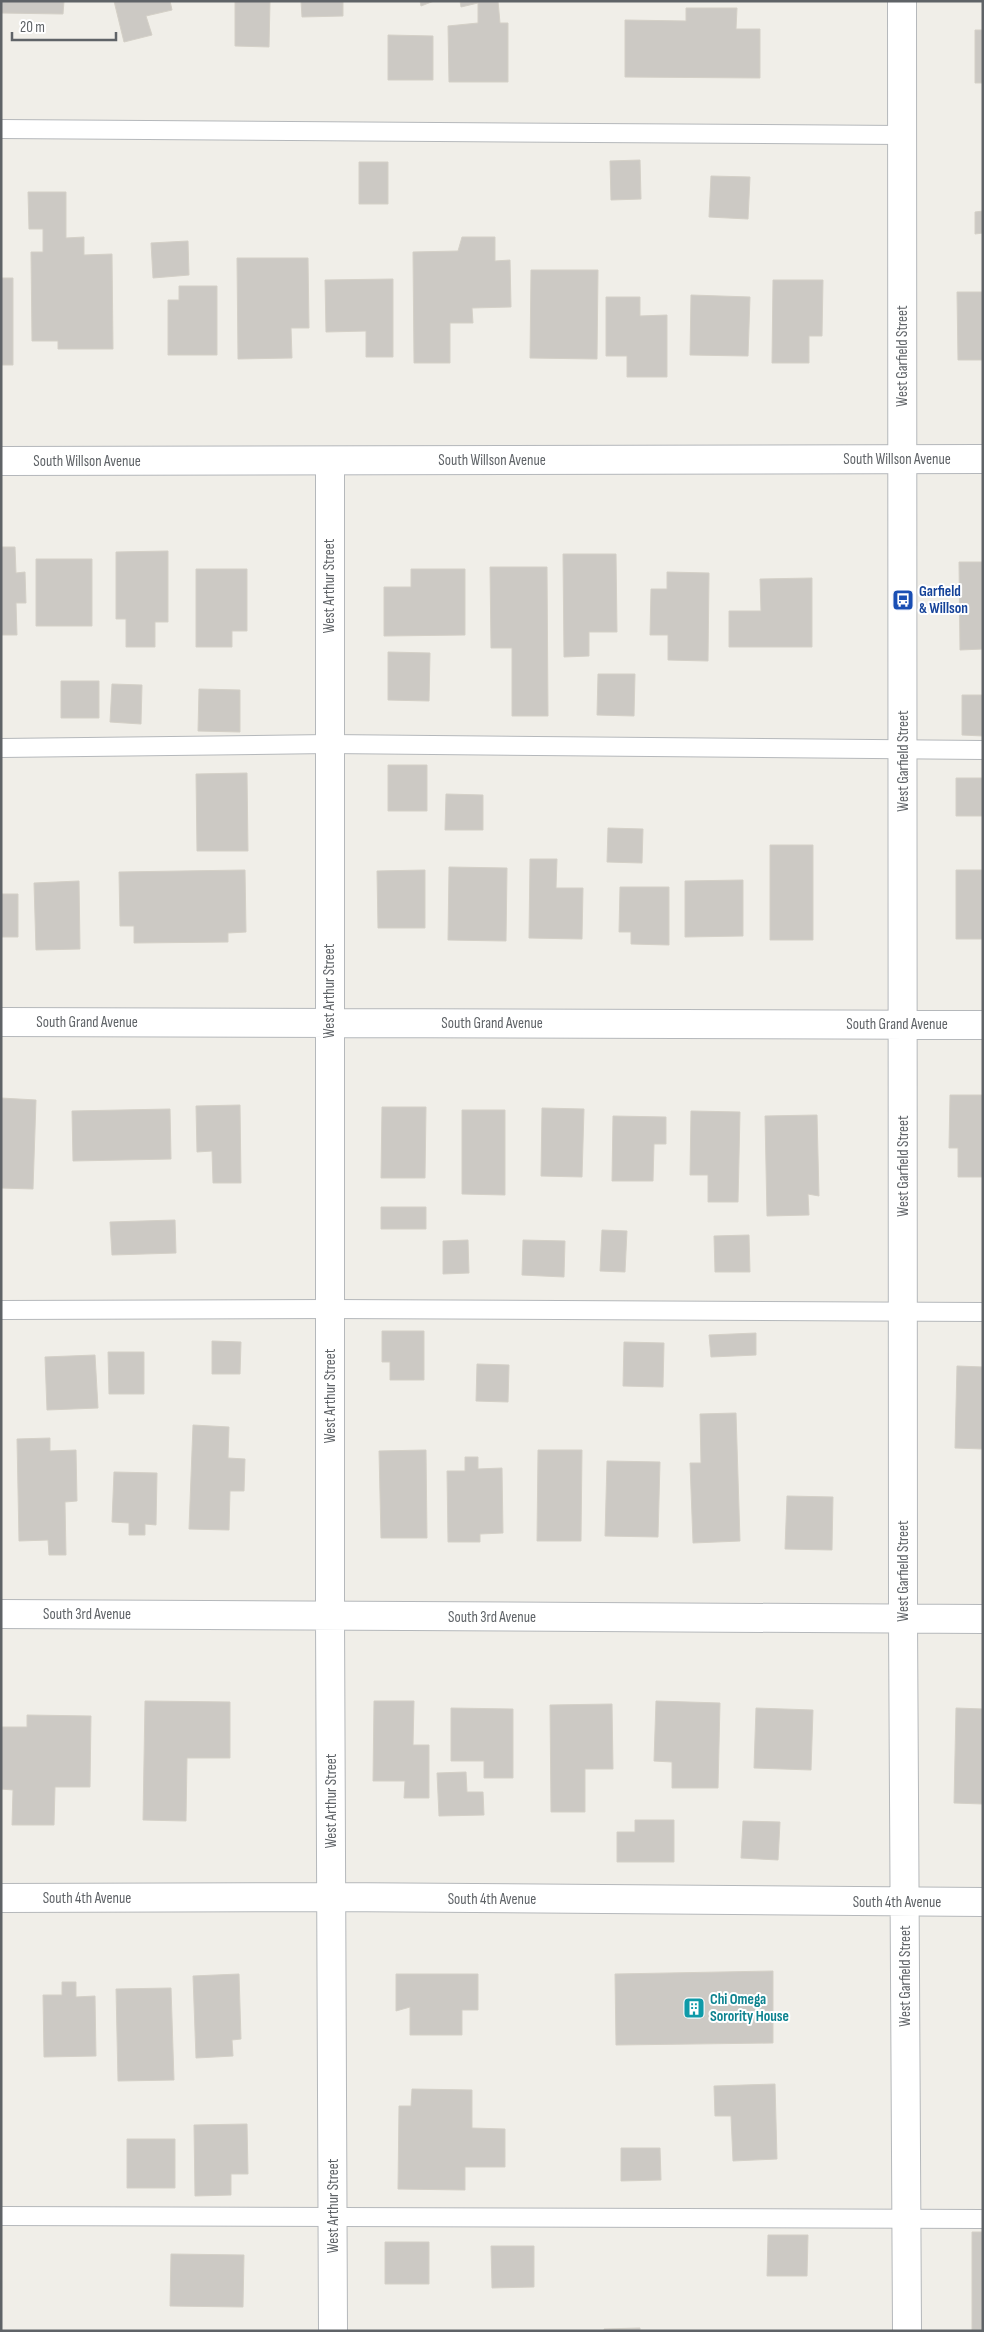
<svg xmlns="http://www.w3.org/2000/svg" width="984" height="2332" font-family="'Sofia Sans Condensed',sans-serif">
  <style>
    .building { fill: #ccc9c4; stroke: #d4d0c7 }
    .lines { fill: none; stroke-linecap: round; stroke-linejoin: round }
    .lane-casing { stroke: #b5b8bb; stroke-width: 20 }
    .street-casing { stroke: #b5b8bb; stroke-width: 30 }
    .secondary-casing { stroke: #b4b7bb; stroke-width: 30 }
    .lane { stroke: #fff; stroke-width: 18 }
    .street { stroke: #fff; stroke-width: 28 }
    .secondary { stroke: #fff; stroke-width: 28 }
    .labels { text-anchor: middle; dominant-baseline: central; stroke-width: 4; stroke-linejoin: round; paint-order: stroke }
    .street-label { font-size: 15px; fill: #5f6367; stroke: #fff }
    .transit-label { font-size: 15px; font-weight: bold; fill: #164399; stroke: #fff; text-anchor: start }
    .culture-label { font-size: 15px; font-weight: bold; fill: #0d838f; stroke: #fff; text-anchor: start }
  </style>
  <rect width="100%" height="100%" fill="#f0eee8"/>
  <path class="building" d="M1,1H64L63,14L1,13Z
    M114,1H170L172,10L146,16L152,35L124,42Z
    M235,1H270L269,47L235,46Z
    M301,1H343V16L302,17Z
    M420,1H434L421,6Z
    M460,1H498L500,23H508V82H449L448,26L478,23V3L461,7Z
    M686,8H737L736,29H760V78L625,77V20L686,21Z
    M975,30H983V83H975Z
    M388,35L433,36V80H388Z
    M640,160L641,199L611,200L610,161Z
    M359,162H388V204H359Z
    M711,176L750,177L748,219L709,217Z
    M28,192H66V238L84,237V255L112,254L113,349H58V341H32L31,252H43V229H29Z
    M983,211V233L975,234V212Z
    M462,237H495V261L510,260L511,307L472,308L473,323H450V363H414L413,252L458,251Z
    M188,241L189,275L153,278L151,243Z
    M237,258H308L309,328H291L292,358L238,359Z
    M531,270H598L597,359L530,358Z
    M1,278H13V365H1Z
    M393,279V357H366V331L326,332L325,280Z
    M773,280H823L822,336H809V363H772Z
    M179,286H217V355H168V300H179Z
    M957,292H983V360H958Z
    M691,295L750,297L748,356L690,355Z
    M606,297H640V316L667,315V377H627V356H606Z
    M1,547H15L16,573L25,572L26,603H16L17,635H1Z
    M168,551V622H155V647H126V619H116V552Z
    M563,554H616L617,632H589V656L564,657Z
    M36,559H92V626H36Z
    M959,562H983V649L960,650Z
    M490,567H547L548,716H512V648H491Z
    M196,569H247V631H232V647H196Z
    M411,569H465V635L384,636V587H411Z
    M667,572L709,573L708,661L668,660V635H650L651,589H667Z
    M812,578V647H729V611H761L760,579Z
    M388,652L430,653L429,701L388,700Z
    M598,674H635L634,716L597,715Z
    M61,681H99V718H61Z
    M112,684L142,685L141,724L110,722Z
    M199,689L240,690V732L198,731Z
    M962,695H983V736L962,735Z
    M388,765H427V811H388Z
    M247,773L248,851H197L196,774Z
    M956,778H983V816H956Z
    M446,794L483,795V830H445Z
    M608,828L643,829L642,863L607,862Z
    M770,845H813V940H770Z
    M530,859H557L556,888H583L582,939L529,938Z
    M449,867L507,868L506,941L448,940Z
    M245,870L246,932L228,933V942L134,943V926H120L119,872Z
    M425,870V928H378L377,871Z
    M956,870H983V939H956Z
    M743,880V936L685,937V881Z
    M79,881L80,949L36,950L34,883Z
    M620,887H669V945L631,944V932H619Z
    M1,894H18V937H1Z
    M950,1095H983V1177H958V1148H949Z
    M1,1098L36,1100L33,1189L1,1188Z
    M240,1105L241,1183H213L212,1151L197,1152L196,1106Z
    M382,1107H426L425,1178H381Z
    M542,1108L584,1109L582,1177L541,1176Z
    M170,1109L171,1159L73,1161L72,1111Z
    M462,1110H505V1195L462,1194Z
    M691,1111L740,1112L738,1202H708V1175H690Z
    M817,1115L819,1196L808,1194L809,1215L767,1216L765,1116Z
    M613,1116L666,1117V1144H654L653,1181H612Z
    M381,1207H426V1229H381Z
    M175,1220L176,1253L112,1255L110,1222Z
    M602,1230L627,1231L625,1272L600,1271Z
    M749,1235L750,1272H715L714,1236Z
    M468,1240L469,1273L443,1274V1241Z
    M523,1240L565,1241L564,1277L522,1275Z
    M382,1331H424V1380H390V1362H382Z
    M756,1333V1355L711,1357L709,1335Z
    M212,1341L241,1342L240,1374H212Z
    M624,1342L664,1343L663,1387L623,1386Z
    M108,1352H144V1394H109Z
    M95,1355L98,1408L47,1410L45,1357Z
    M477,1364L509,1365L508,1402L476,1401Z
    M957,1366L983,1367V1449L955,1448Z
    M736,1413L740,1541L693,1543L690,1463H701L700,1414Z
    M193,1425L229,1427L228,1458L245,1459L244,1491H230L229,1530L189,1529Z
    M50,1438V1451L76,1450L77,1501L65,1502L66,1555H49L48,1540L19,1541L17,1439Z
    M426,1450L427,1538H381L379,1451Z
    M538,1450H582L581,1541H537Z
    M465,1457H478V1469L502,1468L503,1533L480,1534V1542H448L447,1471H465Z
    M607,1461L660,1462L658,1537L605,1536Z
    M114,1472L157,1473L156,1525L145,1524V1535H129V1523L112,1522Z
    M787,1496L833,1497L832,1550L785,1549Z
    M145,1701L230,1702V1758H187L186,1821L143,1820Z
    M374,1701H414L413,1745H429V1798H404L405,1781H373Z
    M656,1701L720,1703L718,1788H672V1762L654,1761Z
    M612,1704L613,1769H585V1812H551L550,1705Z
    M451,1708L513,1709V1778H484V1761H451Z
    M756,1708L813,1710L811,1770L754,1768Z
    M956,1708L983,1709V1804L954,1803Z
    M27,1715L91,1716L90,1787H55L54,1825H12L13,1790L1,1789V1727H27Z
    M466,1772L467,1792H483L484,1815L439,1816L437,1773Z
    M635,1820H674V1862H617V1832H635Z
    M743,1821L780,1822L778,1860L741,1858Z
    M773,1971V2043L616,2045L615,1974Z
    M239,1974L241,2039L232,2040L233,2056L196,2058L193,1976Z
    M396,1974H478V2010H462V2035H410V2007L396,2011Z
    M62,1982H76V1997L95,1996L96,2056L44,2057L43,1995H62Z
    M171,1988L174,2080L118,2081L116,1989Z
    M775,2084L777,2159L733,2161L731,2116H715L714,2086Z
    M412,2089L472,2090V2128L505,2129V2167H465V2190L398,2189L399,2106H411Z
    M247,2124L248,2174H231V2195L195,2196L194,2125Z
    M127,2139H175V2188H127Z
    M621,2148H660L661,2180L621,2181Z
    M972,2232H983V2330H972Z
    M768,2235H808L807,2276H767Z
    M385,2242H429V2284H385Z
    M491,2246H534V2287L492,2288Z
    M171,2254L244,2255L243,2307L170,2306Z
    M640,2328V2331H604V2329Z"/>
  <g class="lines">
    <g class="lane-casing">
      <path id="lane" d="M1,129L902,135
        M1,748L329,744L983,750
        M1,1310L330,1309L983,1312
        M1,2216L983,2219"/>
    </g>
    <g class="street-casing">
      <path id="street" d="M902,1L903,1619L907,2331
        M330,461V1616L333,2331
        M1,1022L983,1025
        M1,1614L983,1619
        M1,1898L331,1897L983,1902"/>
    </g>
    <g class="secondary-casing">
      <path id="secondary" d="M1,461L983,459"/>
    </g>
    <use href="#lane" class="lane"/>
    <use href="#street" class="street"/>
    <use href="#secondary" class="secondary"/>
  </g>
  <defs>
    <g id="bus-square" transform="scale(1.125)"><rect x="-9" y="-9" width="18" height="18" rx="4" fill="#1a4fb4" stroke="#fff"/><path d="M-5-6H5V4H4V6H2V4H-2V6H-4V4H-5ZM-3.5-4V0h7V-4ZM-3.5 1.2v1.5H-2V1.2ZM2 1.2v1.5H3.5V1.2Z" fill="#fff"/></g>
    <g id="building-square" transform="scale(1.125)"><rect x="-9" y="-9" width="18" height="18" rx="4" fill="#0f9aa8" stroke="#fff"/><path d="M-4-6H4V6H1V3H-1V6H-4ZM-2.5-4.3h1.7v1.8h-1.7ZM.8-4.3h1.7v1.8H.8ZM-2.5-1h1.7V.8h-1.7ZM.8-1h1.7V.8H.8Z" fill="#fff"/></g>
  </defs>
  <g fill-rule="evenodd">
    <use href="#bus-square" x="903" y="600"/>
    <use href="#building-square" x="694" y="2008"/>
  </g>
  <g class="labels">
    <g class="street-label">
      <text transform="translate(902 356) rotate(-90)">West Garfield Street</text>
      <text x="897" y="459">South Willson Avenue</text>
      <text x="492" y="460">South Willson Avenue</text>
      <text x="87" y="461">South Willson Avenue</text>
      <text transform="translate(329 586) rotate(-90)">West Arthur Street</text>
      <text transform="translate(903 761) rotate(-90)">West Garfield Street</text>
      <text transform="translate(329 991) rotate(-90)">West Arthur Street</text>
      <text x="87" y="1022">South Grand Avenue</text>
      <text x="492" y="1023">South Grand Avenue</text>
      <text x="897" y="1024">South Grand Avenue</text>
      <text transform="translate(903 1166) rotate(-90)">West Garfield Street</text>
      <text transform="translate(330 1396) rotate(-90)">West Arthur Street</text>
      <text transform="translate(903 1571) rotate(-90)">West Garfield Street</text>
      <text x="87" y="1614">South 3rd Avenue</text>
      <text x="492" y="1617">South 3rd Avenue</text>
      <text transform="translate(331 1801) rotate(-90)">West Arthur Street</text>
      <text x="87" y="1898">South 4th Avenue</text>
      <text x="492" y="1899">South 4th Avenue</text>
      <text x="897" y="1902">South 4th Avenue</text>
      <text transform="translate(905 1976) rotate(-90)">West Garfield Street</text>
      <text transform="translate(333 2206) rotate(-90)">West Arthur Street</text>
    </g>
    <g class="transit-label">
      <text x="919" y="591">Garfield<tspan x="919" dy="17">&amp; Willson</tspan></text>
    </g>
    <g class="culture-label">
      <text x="710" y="1999">Chi Omega<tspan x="710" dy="17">Sorority House</tspan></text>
    </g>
  </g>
  <rect width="984" height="2332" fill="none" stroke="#5f6367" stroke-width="5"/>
  <path d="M12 32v8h104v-8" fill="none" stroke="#5f6367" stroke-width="2.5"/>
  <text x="20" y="32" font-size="15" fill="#5f6367" stroke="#ffffff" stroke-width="4" paint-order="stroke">20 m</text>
</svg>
